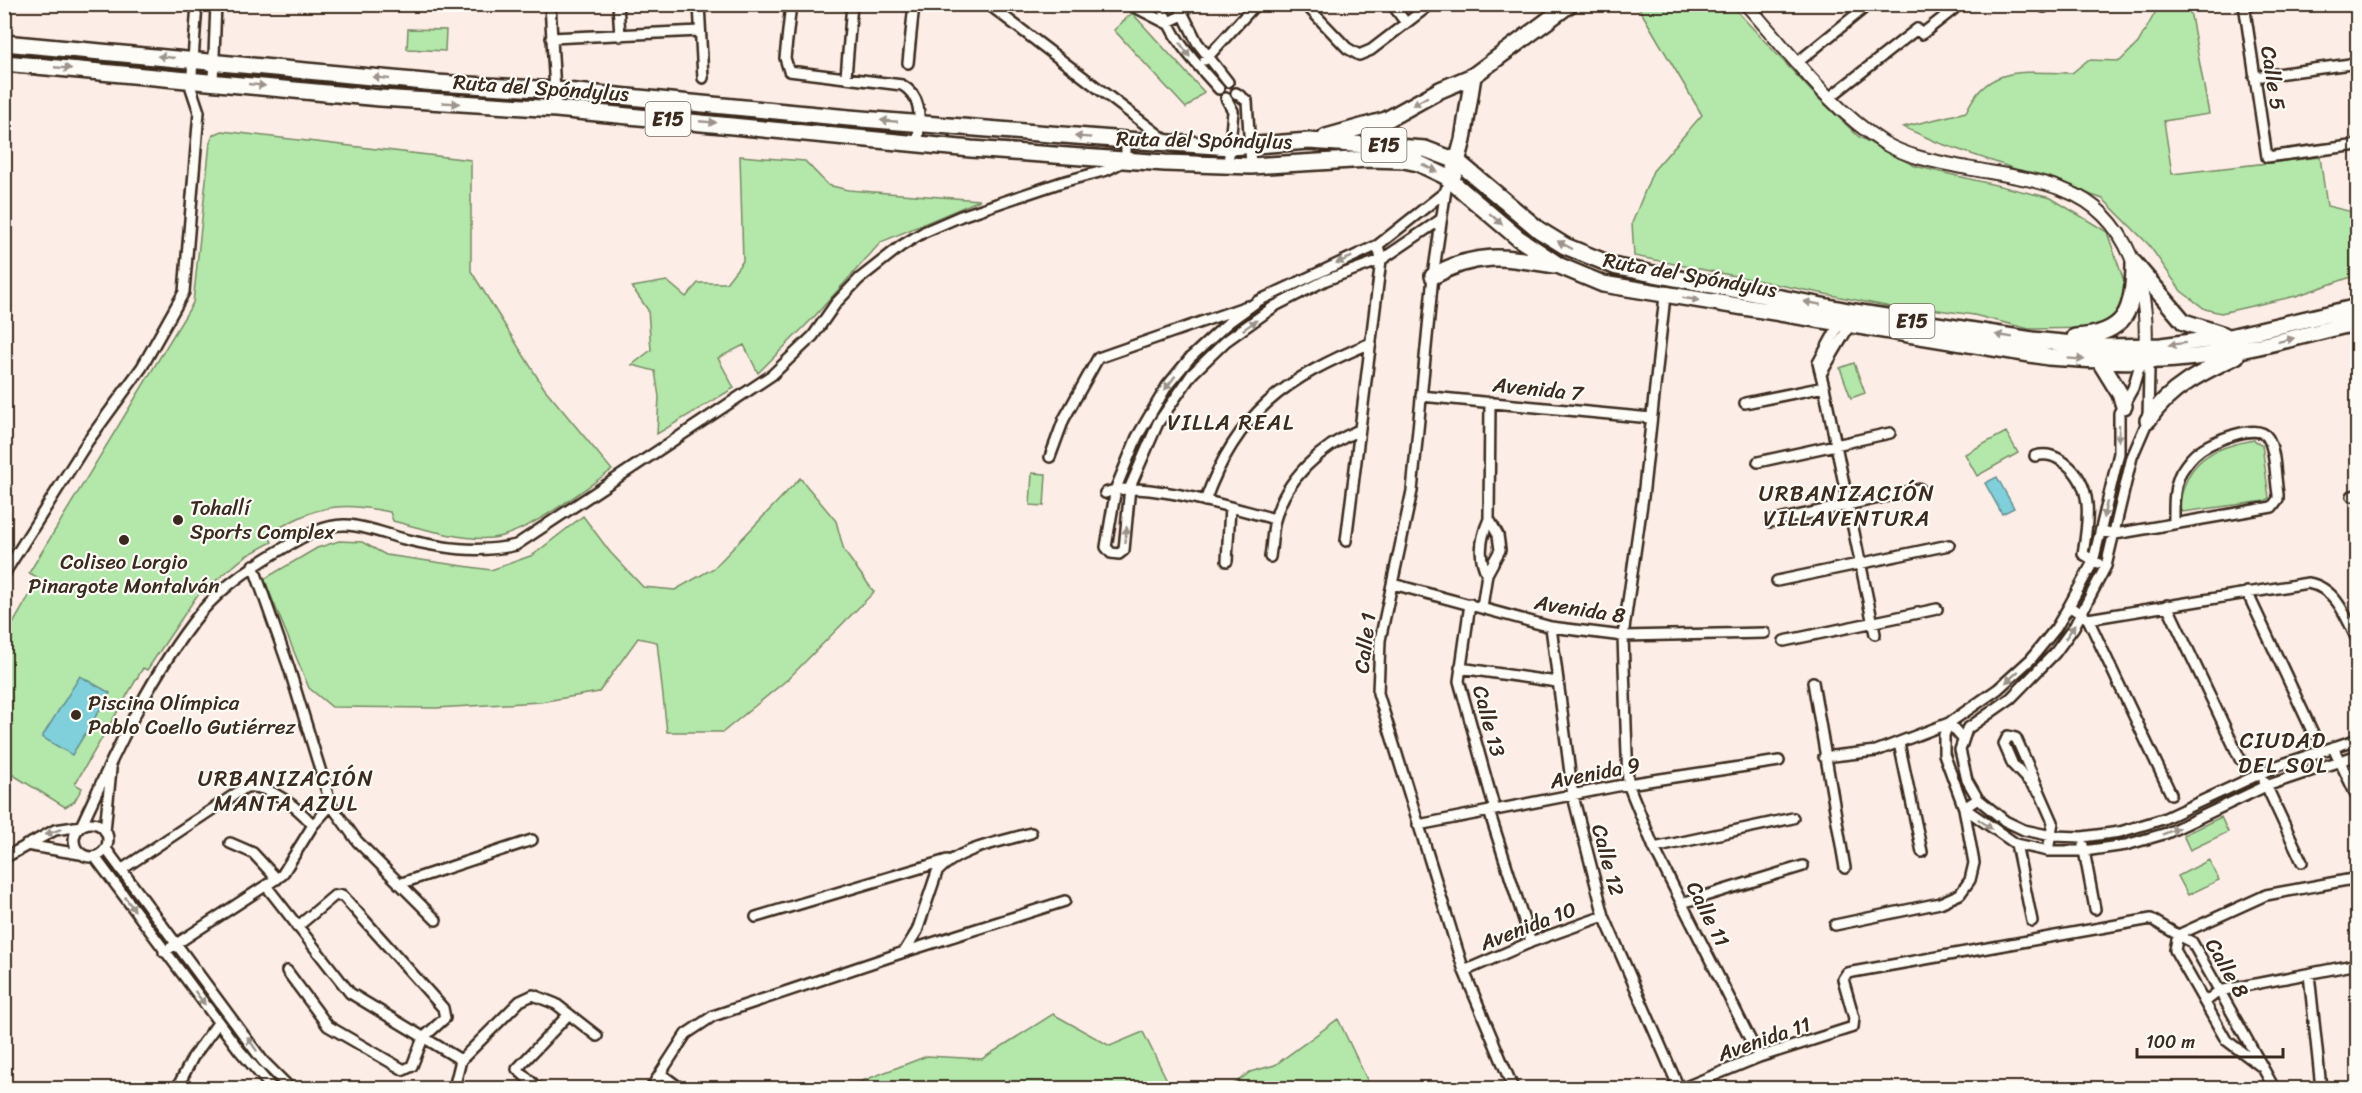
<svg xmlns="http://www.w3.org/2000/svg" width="2362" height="1093" font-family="Sriracha,sans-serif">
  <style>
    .green { fill: #b3e8aa; stroke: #778964; stroke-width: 1.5 }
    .water { fill: #7fd0da; stroke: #648e8f; stroke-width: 1.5 }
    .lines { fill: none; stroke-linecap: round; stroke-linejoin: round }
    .minor-casing { stroke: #3b2a1e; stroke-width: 14 }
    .tertiary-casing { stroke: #3b2a1e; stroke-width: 16 }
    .primary-casing { stroke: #3b2a1e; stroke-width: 20 }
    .trunk-casing { stroke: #3b2a1e; stroke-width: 20 }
    .minor { stroke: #fdfcf7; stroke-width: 9 }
    .tertiary { stroke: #fdfcf7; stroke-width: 12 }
    .primary { stroke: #fdfcf7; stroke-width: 15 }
    .trunk { stroke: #fdfcf7; stroke-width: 15 }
    .oneway { fill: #9c938a }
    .poi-dot { fill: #3b2a1e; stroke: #fdfcf7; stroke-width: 2 }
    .labels { text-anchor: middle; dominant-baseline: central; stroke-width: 4.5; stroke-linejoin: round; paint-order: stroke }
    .shield { fill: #fdfcf7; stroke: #75695f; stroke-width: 1.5 }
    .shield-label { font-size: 20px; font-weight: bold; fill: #3b2a1e }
    .street-label { font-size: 21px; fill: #3b2a1e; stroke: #fdfcf7 }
    .poi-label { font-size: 21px; fill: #3b2a1e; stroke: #fdfcf7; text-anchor: start }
    .neighbourhood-label { font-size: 22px; letter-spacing: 1.5px; fill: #3b2a1e; stroke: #fdfcf7 }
  </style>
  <rect width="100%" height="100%" fill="#fcede6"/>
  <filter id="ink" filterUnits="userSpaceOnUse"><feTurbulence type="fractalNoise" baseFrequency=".0167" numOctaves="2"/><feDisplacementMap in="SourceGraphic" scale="12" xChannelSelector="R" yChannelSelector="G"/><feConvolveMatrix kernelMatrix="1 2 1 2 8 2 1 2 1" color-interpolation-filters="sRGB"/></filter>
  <g filter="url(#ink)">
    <path class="green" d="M1637,5H1731L1815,95L1859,137L1915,166L2051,198L2107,232L2125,284L2121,305L2113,317L2093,328L2029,329L1974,315L1931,309H1901L1634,256L1632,223L1653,171L1702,115Z
      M2152,5H2189L2209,114L2164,121L2172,174L2320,157L2327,206L2357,213V275L2296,296L2221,313L2205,309L2181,291L2149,245L2103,199L1939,143L1903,127L1966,112C1988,63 2026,73 2072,73L2088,60L2120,61L2138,43L2155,13Z
      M1132,13L1204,92L1186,108L1114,30Z
      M408,29L446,30L445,51L407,49Z
      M222,131L471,160V271L544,388L612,470C582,490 528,534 492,538C464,541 420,528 393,521L390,512C334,501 318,506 268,534L272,542L246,556L196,597L147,670L143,668L75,784L82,788L74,802L65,807L5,770V638L39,578L29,573L193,303L210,143L213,135Z
      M740,156L805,161L828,185L848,190L980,200L881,242L814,317L758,373L744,345L718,358L734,388L657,434L659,397L655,371L632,365L651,350L648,310L632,287L667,281L686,297L698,283H726L743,261Z
      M1854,363L1865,393L1851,398L1840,368Z
      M2006,432L2018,453L1977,476L1965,454Z
      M2254,440L2262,445L2269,498L2265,501L2182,512C2178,506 2181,497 2183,490C2193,455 2221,446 2254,440Z
      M1032,473L1046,474L1044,506L1030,505Z
      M800,478L836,521L844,551L874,592L788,679L723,732H667L657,642L638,638L599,692L540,702L436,708L332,707L309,688L264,579L317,548L339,541L362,542L386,555L491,570L533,555L583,516L610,552L643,587L675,590L714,568Z
      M2221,817L2228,832L2190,850L2183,835Z
      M2209,860L2219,880L2188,895L2178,876Z
      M1053,1014L1110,1046L1143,1032L1171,1088H844L927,1056L982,1059Z
      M1338,1019L1371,1088H1229L1250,1072L1275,1065Z"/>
    <path class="water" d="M1997,477L2014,508L2002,514L1985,483Z
      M80,676L110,693L72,755L42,737Z"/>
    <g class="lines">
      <g class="minor-casing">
        <path id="minor" d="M550,4L556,109
          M618,4L620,36
          M699,4L703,78
          M791,4L785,58L789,71L902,85C924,98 919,120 918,143
          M988,4L1167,141
          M1129,4L1166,23L1181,16
          M1161,4C1171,39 1196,63 1219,89
          M1178,4L1197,42L1228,82
          M1305,4L1347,48L1359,55L1371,50L1431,4
          M1392,4L1406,23
          M2044,4V7
          M2244,4L2267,157L2358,145
          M551,38L700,31
          M1205,60L1256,4
          M1798,62L1869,4
          M908,63L914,4
          M846,77L852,4
          M2254,77L2358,63
          M213,81L216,4
          M1236,93L1247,101L1251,166
          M1226,98L1233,111L1228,166
          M1829,98L1917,29L1922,34L1954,9L1952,4
          M1446,189L1433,276L1412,491L1380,640L1378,693L1464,971L1513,1088
          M1440,220L1381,260L1326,280L1275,306L1226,341L1192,374L1158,423L1130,487L1124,550L1119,554L1111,553L1106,547L1116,488L1137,437L1167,386L1190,358L1229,322L1258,301L1378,245L1445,192
          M1665,296L1643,497L1623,636L1628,784L1654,848L1759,1057
          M1842,319L1818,363L1824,387L1875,634
          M2145,360L2138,371L2133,388L2119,413V453L2093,562L2069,606L2056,628L2031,659L1998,689L1949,723L1944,735V754L1964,808L2016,844L2048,851H2084L2126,845L2167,833L2266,786L2358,755
          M2145,360L2149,369L2148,420L2132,457L2106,566L2074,627L2055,653L2011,698L1967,729L1960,750L1967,780L1978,799L2005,821L2024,830L2052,836L2082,837L2120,832L2163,819L2277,766L2358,739
          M1821,374L1851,323
          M1421,396L1651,418
          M1745,403L1824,387
          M2035,456C2048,453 2055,456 2065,463C2095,486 2088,522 2083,554L2098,563
          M1050,457L1064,419L1098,358L1247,306
          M1758,462L1890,433
          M1105,493C1141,478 1235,509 1275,519
          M2352,496L2358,495
          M1205,501C1237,412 1286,378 1371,343
          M1770,522L1920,489
          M2101,531L2115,534L2272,507L2278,499V494C2275,478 2276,452 2268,438C2258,421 2211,442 2199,451C2192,456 2186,464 2181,472C2173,488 2174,505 2174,523
          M1346,541L1381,260L1378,245
          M1270,557C1272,545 1272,532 1275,520C1285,479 1322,446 1359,430
          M1227,561L1230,507
          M253,565L289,668L331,805L357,841L436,920
          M4,574L88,441L142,367L184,292L199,112L191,88L197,4
          M1487,574C1477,556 1481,537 1489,519
          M1777,581L1949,545
          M1393,584L1551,627L1623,636L1765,633
          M2247,592L2313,733
          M1470,604L1459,681L1495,810
          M2167,605L2240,759
          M2069,606L2088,619L2171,794
          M1482,607L1487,574L1500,550L1498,535L1489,519L1490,402
          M2088,619L2308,583C2337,588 2347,619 2358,642
          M1551,627L1573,796L1604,916L1679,1088
          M1784,641L1937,609
          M1460,668L1557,682
          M1813,682L1845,868
          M1899,743L1922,852
          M2333,747L2358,799
          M1824,757L1876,751L1949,723L1962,738
          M2264,781L2302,862
          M2040,793L2013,765L2004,744L2008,736L2016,738L2053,822L2048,851
          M1489,811L1531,942
          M74 840a17 17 0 1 1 34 0a17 17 0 1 1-34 0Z
          M313,825L331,805
          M1418,825L1628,784L1779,761
          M105,831L111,769
          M230,843L253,853L277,879
          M2016,844L2032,921
          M26,845L80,854
          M2083,845L2095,909
          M1654,848L1793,818
          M106,849L263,1061L290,1088
          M95,857L240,1051L272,1088
          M4,858L55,830L81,826C115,753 150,675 201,612C225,584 256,564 287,546C304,536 326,524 346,525C366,526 385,534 404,539C441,548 478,554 516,545L772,375L813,336L836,303L859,279L901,246L924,232L961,216L1062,182L1107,170L1126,160V140
          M121,870L246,787C270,784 298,808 313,825L282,875L164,952
          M399,884L532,840
          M267,887L350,993L461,1060L454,1088
          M1682,903L1803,866
          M756,917L947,860
          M1835,925L1940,903L1960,894L1970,880L1974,863L1964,808L1978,799
          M904,952L1065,901
          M287,971L328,1026L404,1070L412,1066L423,1038L445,1018L443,1008L342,895L334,896L297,927
          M1464,971L1531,942L1604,916
          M2309,974L2321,1088
          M2205,1002L2219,991L2358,964
          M461,1060L520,1001L533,995L556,1004L597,1036
          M2263,1068L2226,1040L2175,950L2178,935L2192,942L2263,1068L2274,1088
          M661,1074L680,1088
          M177,1088L193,1057L218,1023
          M538,1088L517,1069L569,1014
          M651,1088L686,1034L713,1016L904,952L917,931L937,872C958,848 1001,842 1031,833
          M1683,1088L1759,1057L1853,1027L1854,1018L1843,979L1847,973L2151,919L2178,935L2266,895L2358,878"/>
      </g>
      <g class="tertiary-casing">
        <path id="tertiary" d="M1746,4C1789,52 1829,108 1884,143C1909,158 1939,162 1967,168C1999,174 2034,178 2064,190C2130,215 2150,289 2145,353"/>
      </g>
      <g class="primary-casing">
        <path id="primary" d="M1452,180L1463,140L1473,76L1570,4"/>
      </g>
      <g class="trunk-casing">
        <path id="trunk" d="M4,43L436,83L555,90L849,118L1126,140L1231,147L1309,141L1425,149L1457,161L1539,230L1565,246L1617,267L1854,312L2032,340L2104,347L2161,346L2230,337L2358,307
          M4,63L380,98L556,109L971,149L1165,163L1251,166L1369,159L1404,160L1418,163L1445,176L1518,238L1560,266L1603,284L2048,357C2094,360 2140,363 2186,358C2244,352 2301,336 2358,322
          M1326,137L1386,120L1440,90L1473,76
          M2134,263L2184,322L2224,335
          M1433,276C1477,251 1506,257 1554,265
          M2075,337C2127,334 2134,310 2134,263
          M2099,360L2120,394L2124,406
          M2148,420C2169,388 2202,372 2236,356"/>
      </g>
      <use href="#minor" class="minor"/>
      <use href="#tertiary" class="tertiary"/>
      <use href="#primary" class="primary"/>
      <use href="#trunk" class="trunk"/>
    </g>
    <defs><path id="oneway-solid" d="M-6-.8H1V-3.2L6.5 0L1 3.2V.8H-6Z" transform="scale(1.5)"/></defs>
    <g class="oneway">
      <use href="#oneway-solid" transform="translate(1185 50) rotate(54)"/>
      <use href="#oneway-solid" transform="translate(166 57) rotate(-174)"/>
      <use href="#oneway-solid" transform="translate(63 68) rotate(5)"/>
      <use href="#oneway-solid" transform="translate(381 78) rotate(-174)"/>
      <use href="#oneway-solid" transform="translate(257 85) rotate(6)"/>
      <use href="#oneway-solid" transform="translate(1420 101) rotate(151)"/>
      <use href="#oneway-solid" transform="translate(451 103) rotate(3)"/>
      <use href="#oneway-solid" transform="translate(889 121) rotate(-175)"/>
      <use href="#oneway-solid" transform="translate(708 122) rotate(5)"/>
      <use href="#oneway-solid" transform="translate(1083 137) rotate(-176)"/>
      <use href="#oneway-solid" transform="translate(1430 168) rotate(26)"/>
      <use href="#oneway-solid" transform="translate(1496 219) rotate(41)"/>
      <use href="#oneway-solid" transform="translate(1565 245) rotate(-152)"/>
      <use href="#oneway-solid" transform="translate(1344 260) rotate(158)"/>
      <use href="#oneway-solid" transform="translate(1691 299) rotate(8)"/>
      <use href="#oneway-solid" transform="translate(1812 303) rotate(-170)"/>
      <use href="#oneway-solid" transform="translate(1250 325) rotate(-35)"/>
      <use href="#oneway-solid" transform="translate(2004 336) rotate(-171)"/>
      <use href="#oneway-solid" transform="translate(2286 340) rotate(-14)"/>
      <use href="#oneway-solid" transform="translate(2177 344) rotate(173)"/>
      <use href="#oneway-solid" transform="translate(2076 359) rotate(4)"/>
      <use href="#oneway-solid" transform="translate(1170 383) rotate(127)"/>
      <use href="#oneway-solid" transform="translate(2119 433) rotate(91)"/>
      <use href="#oneway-solid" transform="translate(2105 510) rotate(103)"/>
      <use href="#oneway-solid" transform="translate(1126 535) rotate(-86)"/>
      <use href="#oneway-solid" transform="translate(2070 632) rotate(-55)"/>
      <use href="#oneway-solid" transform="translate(2012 677) rotate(138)"/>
      <use href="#oneway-solid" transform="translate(1985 824) rotate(36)"/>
      <use href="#oneway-solid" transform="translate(2171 831) rotate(-22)"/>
      <use href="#oneway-solid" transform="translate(53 832) rotate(160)"/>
      <use href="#oneway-solid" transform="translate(130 904) rotate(54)"/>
      <use href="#oneway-solid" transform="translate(200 998) rotate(53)"/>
      <use href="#oneway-solid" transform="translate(252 1044) rotate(-125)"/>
    </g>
  </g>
  <g class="poi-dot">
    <circle cx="178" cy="520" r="6"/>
    <circle cx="124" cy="540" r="6"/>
    <circle cx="76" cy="715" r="6"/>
  </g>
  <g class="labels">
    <g class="shield">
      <rect x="645.5" y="102" width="45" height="34" rx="4.5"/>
      <rect x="1361.5" y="128" width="45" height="34" rx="4.5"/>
      <rect x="1889.5" y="304" width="45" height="34" rx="4.5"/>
    </g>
    <g class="shield-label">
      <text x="668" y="119">E15</text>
      <text x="1384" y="145">E15</text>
      <text x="1912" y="321">E15</text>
    </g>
    <g class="street-label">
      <text transform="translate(2273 78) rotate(81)">Calle 5</text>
      <text transform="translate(541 88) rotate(4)">Ruta del Spóndylus</text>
      <text transform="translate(1204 140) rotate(1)">Ruta del Spóndylus</text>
      <text transform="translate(1690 275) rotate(10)">Ruta del Spóndylus</text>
      <text transform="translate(1538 389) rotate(6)">Avenida 7</text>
      <text transform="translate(1580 609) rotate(9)">Avenida 8</text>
      <text transform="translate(1365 643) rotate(-83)">Calle 1</text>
      <text transform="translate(1489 721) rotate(75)">Calle 13</text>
      <text transform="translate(1595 773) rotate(-11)">Avenida 9</text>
      <text transform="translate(1608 860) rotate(75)">Calle 12</text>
      <text transform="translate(1708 914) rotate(63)">Calle 11</text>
      <text transform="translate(1528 926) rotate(-21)">Avenida 10</text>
      <text transform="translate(2227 968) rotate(60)">Calle 8</text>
      <text transform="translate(1764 1039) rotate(-19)">Avenida 11</text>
    </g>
    <g class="poi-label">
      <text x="190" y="508">Tohallí<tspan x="190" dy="24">Sports Complex</tspan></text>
      <text x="124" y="562" text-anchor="middle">Coliseo Lorgio<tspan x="124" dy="24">Pinargote Montalván</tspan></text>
      <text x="88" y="703">Piscina Olímpica<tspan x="88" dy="24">Pablo Coello Gutiérrez</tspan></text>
    </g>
    <g class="neighbourhood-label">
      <text x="1231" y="422">VILLA REAL</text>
      <text x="1847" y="493">URBANIZACIÓN<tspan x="1847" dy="25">VILLAVENTURA</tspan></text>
      <text x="2283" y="740">CIUDAD<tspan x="2283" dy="25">DEL SOL</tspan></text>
      <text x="286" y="778">URBANIZACIÓN<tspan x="286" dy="25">MANTA AZUL</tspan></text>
    </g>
  </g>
  <rect width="2362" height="1093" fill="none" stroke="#fdfcf7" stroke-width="24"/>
  <rect x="12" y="12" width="2338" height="1069" fill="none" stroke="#3b2a1e" stroke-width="2" filter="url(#ink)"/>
  <path d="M2137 1048v9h146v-9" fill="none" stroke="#3b2a1e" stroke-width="3"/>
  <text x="2146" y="1048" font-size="18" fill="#3b2a1e" stroke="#fdfcf7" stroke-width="4.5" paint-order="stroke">100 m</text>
</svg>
